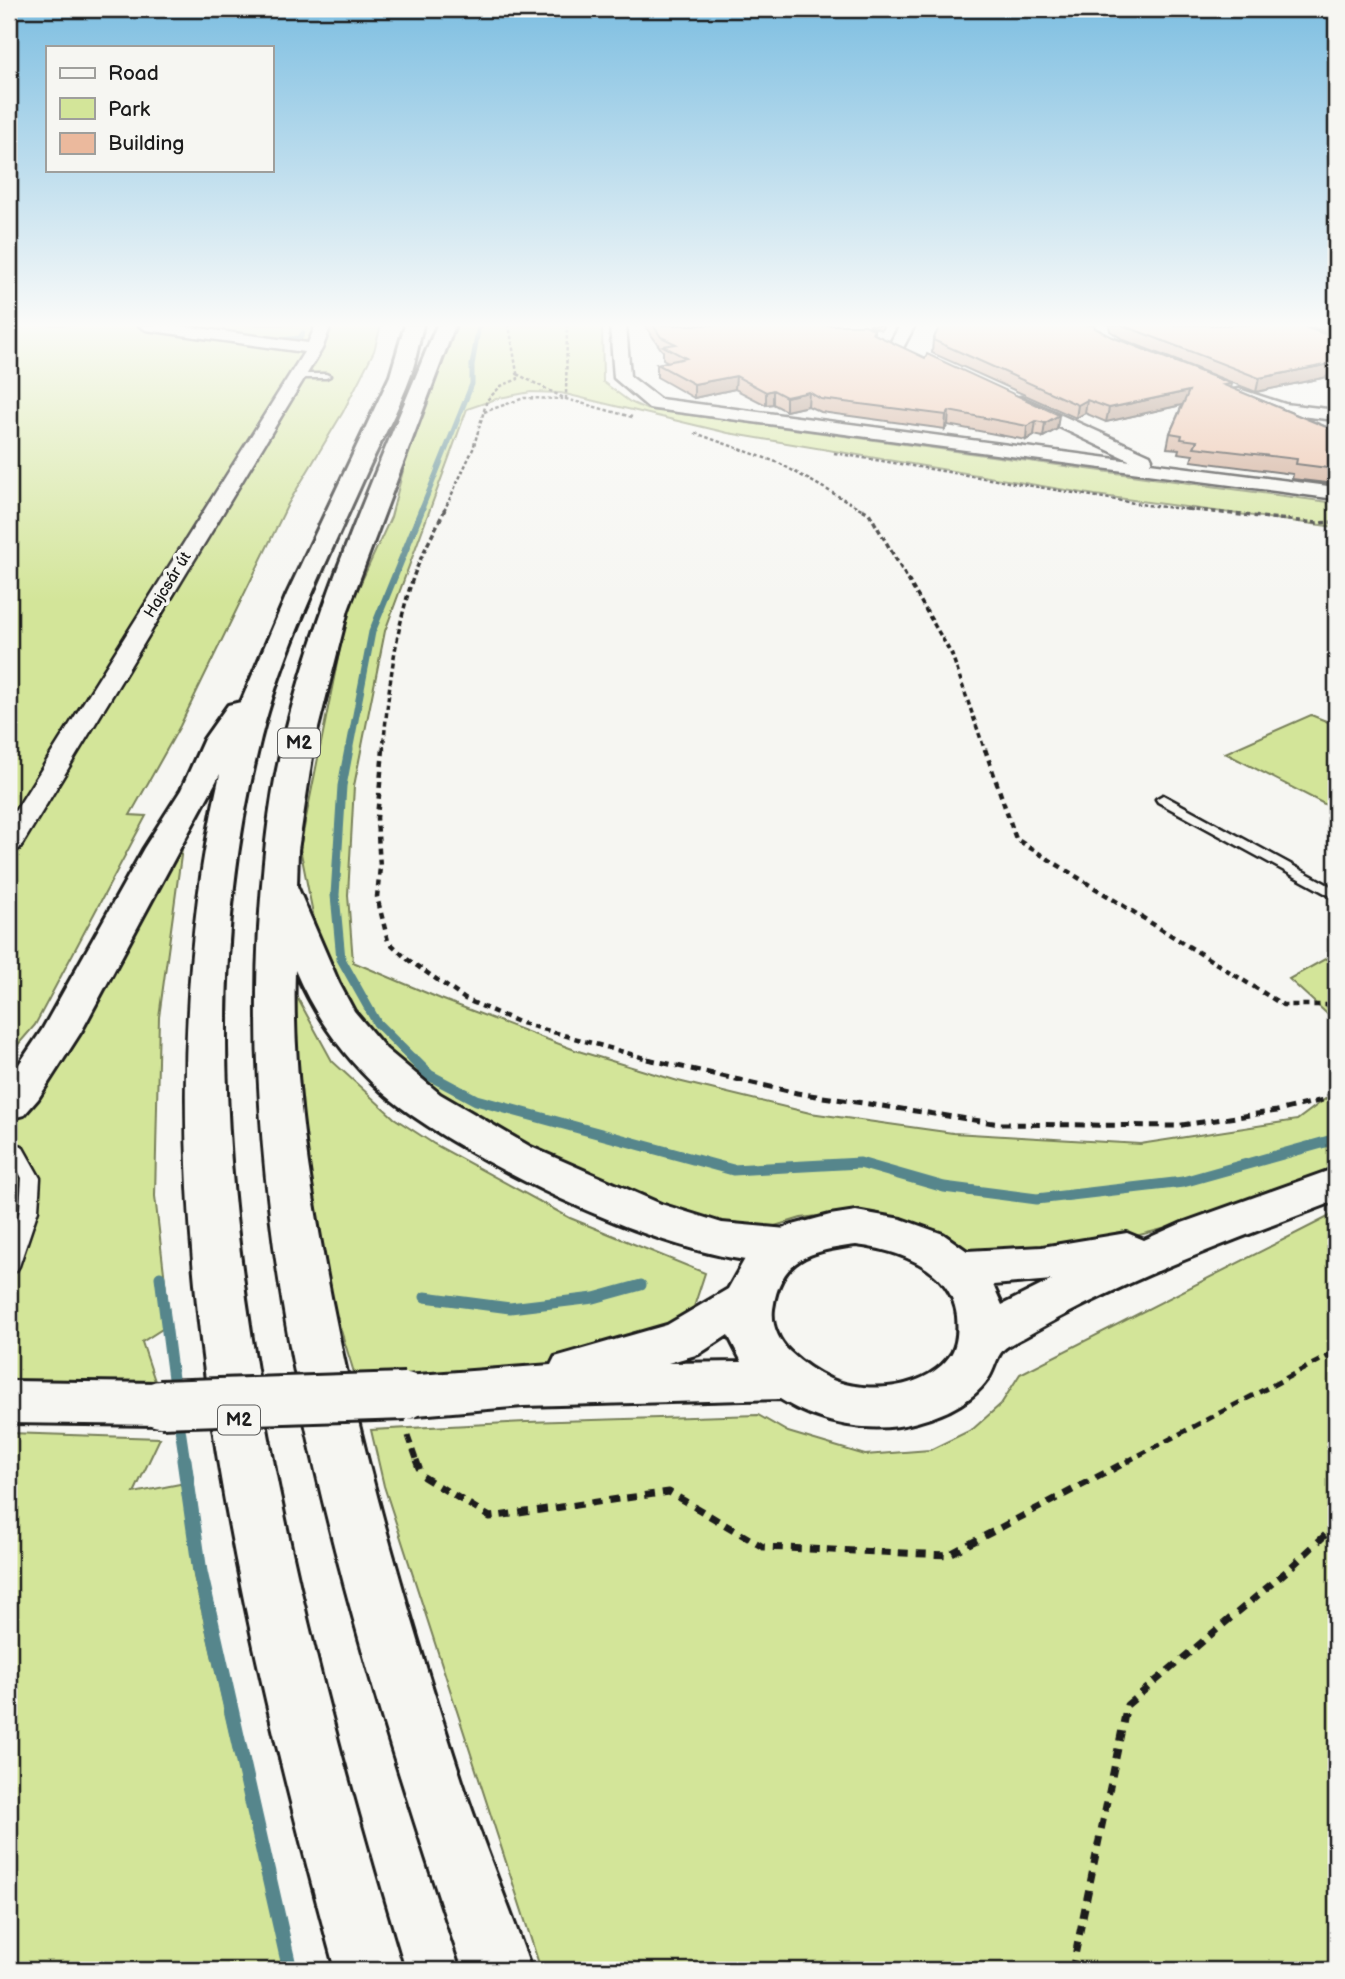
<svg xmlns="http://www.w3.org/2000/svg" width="1345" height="1979" font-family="'Balsamiq Sans',sans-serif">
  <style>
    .green { fill: #d3e599; stroke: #78805a; stroke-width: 2 }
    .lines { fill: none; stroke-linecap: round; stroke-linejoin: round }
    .stream-far4 { stroke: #56868c; stroke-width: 5 }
    .stream-far3 { stroke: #56868c; stroke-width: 7 }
    .stream-far2 { stroke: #56868c; stroke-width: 9 }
    .stream-far1 { stroke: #56868c; stroke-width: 11 }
    .stream { stroke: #56868c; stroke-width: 15 }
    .service-casing { stroke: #1c1c1c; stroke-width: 5 }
    .minor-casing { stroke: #1c1c1c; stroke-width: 5 }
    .tertiary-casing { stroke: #1c1c1c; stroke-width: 6 }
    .trunk-casing { stroke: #1c1c1c; stroke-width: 6 }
    .path-far4 { stroke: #1c1c1c; stroke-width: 2.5; stroke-dasharray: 3.5 2.5; stroke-linecap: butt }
    .path-far3 { stroke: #1c1c1c; stroke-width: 3.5; stroke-dasharray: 5 3.5; stroke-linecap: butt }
    .path-far2 { stroke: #1c1c1c; stroke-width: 4.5; stroke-dasharray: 6 5; stroke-linecap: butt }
    .path-far1 { stroke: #1c1c1c; stroke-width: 5; stroke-dasharray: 9 6; stroke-linecap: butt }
    .path { stroke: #1c1c1c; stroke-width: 7; stroke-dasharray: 10 8; stroke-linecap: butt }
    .service { fill: #f6f6f2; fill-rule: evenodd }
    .minor { fill: #f6f6f2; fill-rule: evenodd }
    .tertiary { fill: #f6f6f2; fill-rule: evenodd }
    .trunk { fill: #f6f6f2; fill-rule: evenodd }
    .tertiary-bridge-casing { stroke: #1c1c1c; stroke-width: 52; stroke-linecap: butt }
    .tertiary-bridge { stroke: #f6f6f2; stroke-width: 46 }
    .wall { fill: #ca9f87; stroke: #1c1c1c; stroke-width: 2 }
    .shaded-wall { fill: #a4826e; stroke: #1c1c1c; stroke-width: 2 }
    .building { fill: #ebb99d; stroke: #1c1c1c; stroke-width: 2 }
    .labels { text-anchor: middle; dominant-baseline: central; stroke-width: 7; stroke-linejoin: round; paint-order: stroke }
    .far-street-label { font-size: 16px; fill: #1c1c1c; stroke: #f6f6f2 }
    .shield { fill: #f6f6f2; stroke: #5d5d5c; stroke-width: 2 }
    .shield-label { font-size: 18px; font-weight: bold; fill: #1c1c1c }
  </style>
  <rect width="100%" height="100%" fill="#f6f6f2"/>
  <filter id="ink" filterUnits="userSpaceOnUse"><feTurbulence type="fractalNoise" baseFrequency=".0143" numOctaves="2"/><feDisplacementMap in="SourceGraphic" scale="14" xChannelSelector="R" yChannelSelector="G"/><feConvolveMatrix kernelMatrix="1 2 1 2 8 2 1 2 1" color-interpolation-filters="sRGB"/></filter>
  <g filter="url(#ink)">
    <path class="green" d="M9,325H381L374,351L343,412L288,504L180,726L130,815L146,816L35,1025L9,1055V855L40,811L9,808Z
      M452,325H602L603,382L630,402L646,409L1336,503V527L1095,495L728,433L561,393L531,392L499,398L467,409L385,631L354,786L348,895L353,962L441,999L575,1050L678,1081L810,1113L953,1133L1140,1144L1297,1120L1336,1091V1169L1311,1182L1182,1224L1097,1246L983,1257L916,1224L877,1214H835L801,1218L755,1232L668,1213L488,1133L356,1028L318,939L300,848L347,613L391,517L411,440Z
      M1311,715L1336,725V810L1225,753Z
      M183,841L159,1017L155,1196L170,1324L142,1342L156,1384L9,1383V1120L39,1087Z
      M1336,953V1022L1289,979Z
      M291,986L332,1061L394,1118L434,1144L570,1218L705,1273L690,1319L536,1368L356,1379L330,1295L294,1079Z
      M1336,1213V1970H541L384,1486L371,1430L526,1422L758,1415L788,1432L865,1455L930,1450L973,1429L1001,1404L1020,1374Z
      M9,1433L160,1438L134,1493L185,1483L194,1576L285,1970H9Z"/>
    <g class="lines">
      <path class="stream-far4" d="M279,340L300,338L303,333
        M421,511L472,384V365L479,325"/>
      <path class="stream-far3" d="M349,751L372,632L422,509"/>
      <path class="stream-far2" d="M349,749L342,786L335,895L341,959L377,1023L415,1061"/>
      <path class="stream-far1" d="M413,1059L429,1075L476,1100L733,1170L860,1163L944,1187L1037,1199L1183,1182L1336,1139
        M160,1277L175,1394
        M425,1297L510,1308L594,1298L641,1285
        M178,1415L185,1462"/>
      <path class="stream" d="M184,1460L200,1572L290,1970"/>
      <g class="service-casing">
        <path id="service" d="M297,374H326L330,376L326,378H294L293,376Z
          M1163,795L1336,889V899L1158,802L1156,799Z
          M9,1142L22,1146L40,1178L38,1210L19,1266L16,1271L9,1273V1240L20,1210L22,1178L9,1154Z"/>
      </g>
      <g class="minor-casing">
        <path id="minor" d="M138,325H175L308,343L316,325H331L322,349L23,843L19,849L9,851V821L304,352L146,330Z
          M610,325H626L630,376L660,399L1131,461L1015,406L1012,402L1015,398L1021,397L1150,455L1152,459L1150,463L1336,487V499L655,409L649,408L614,378Z
          M900,325H915L903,348L897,350L889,345Z
          M1239,389L1285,404L1336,410V420L1282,414L1233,398L1230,394L1233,390Z"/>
      </g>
      <g class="tertiary-casing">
        <path id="tertiary" d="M1336,1168V1201C1233,1240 1125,1279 1030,1334C1022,1339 1009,1344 1003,1350C996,1357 994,1371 988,1379C972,1402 944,1415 917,1422C871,1435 820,1424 780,1399L523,1406L405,1416L387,1410L380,1396L387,1382L405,1376L551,1365L555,1357L667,1325L728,1289L746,1257L767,1236L789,1226L830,1215L856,1211L901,1219L943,1234L967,1251L1042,1247L1127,1233L1144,1240L1182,1223ZM856,1245C897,1250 951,1267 957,1316C958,1328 958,1342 952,1353C928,1390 868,1395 830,1379C815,1372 802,1363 790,1352C779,1342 771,1325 773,1309C780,1258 810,1251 856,1245ZM1052,1280L1002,1305L993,1285ZM728,1335L742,1362L668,1363L699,1354Z
          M9,1381L160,1383L178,1389L185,1404L178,1419L160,1425L9,1423Z"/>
      </g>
      <g class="trunk-casing">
        <path id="trunk" d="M405,325H423C419,341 416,359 411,375C399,409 380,442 365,476C325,566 279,657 257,754C211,946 222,1146 252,1339C285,1554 341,1762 403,1970H335C232,1592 131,1163 220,774L81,1032L38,1099L24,1115L9,1119V1079L42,1030L144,848L181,790L204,739L228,705L241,702L287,594L390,376Z
          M437,325H455L348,610L314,744L298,850L297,886L339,983L354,1011L386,1049L440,1094L531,1147L661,1204L722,1223L787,1229L803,1234L810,1246L803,1258C710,1286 452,1155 381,1091C344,1057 315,1017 295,970C292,1065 306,1161 323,1254C355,1434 406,1608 462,1781C483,1845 510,1907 531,1970H463C353,1640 240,1279 259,928C263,865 268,803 283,742C318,597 381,462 437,325Z"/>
      </g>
      <path class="path-far4" d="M9,331L27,325
        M517,374L566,399L632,417
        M484,412L524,398L566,399L567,325
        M695,433L779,463L865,511
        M834,453L1146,505L1202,511
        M444,511L473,449L487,400L501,386L518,379L509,325"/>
      <path class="path-far3" d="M862,509L869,513L952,655L985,751
        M1186,509L1317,523L1336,522
        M383,751C388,694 394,638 411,584C419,558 434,533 445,509"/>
      <path class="path-far2" d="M383,749L377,818L380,867L377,897L388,941L407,959L465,999L518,1022L655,1061
        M985,749L1016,839L1283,1005H1336"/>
      <path class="path-far1" d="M647,1059L797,1093L1000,1124L1175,1126L1277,1111L1323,1100L1336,1091
        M408,1436L417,1462
        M1126,1462L1336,1352"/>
      <path class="path" d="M416,1460L422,1476L490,1517L669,1492L763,1547L948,1555L1130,1460
        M1072,1970L1127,1705L1288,1570L1336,1525"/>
      <use href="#service" class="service"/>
      <use href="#minor" class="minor"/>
      <use href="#tertiary" class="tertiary"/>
      <use href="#trunk" class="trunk"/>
      <g class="tertiary-bridge-casing">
        <path id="tertiary-bridge" d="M160,1404L405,1396"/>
      </g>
      <use href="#tertiary-bridge" class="tertiary-bridge"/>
    </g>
    <path class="wall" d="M646,325H865L874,329V334L1057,429L1043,437L1034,435L1026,440L948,425L945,429L821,412L808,406L786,411L773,404L766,405L735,389L694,398L657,377V364L668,362L663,359V351L661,349L646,327Z
      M869,325H884L881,330Z
      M1109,325H1299L1336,338V480L1335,484L1292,479L1293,474L1191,461L1193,455L1178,453L1179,449L1167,448L1170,433L1182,405L1106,422L1085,413L1076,418L932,353L933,340L1095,328L1112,337L1232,384L1231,388L1332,429L1331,422L1334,408L1330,407L1327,377L1256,392L1124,340L1110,331Z
      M1308,325H1336V337Z"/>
    <path class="shaded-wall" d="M1330,364L1327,377L1256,392L1259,378Z
      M736,376L735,389L694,398V384Z
      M773,390V404L766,405V392Z
      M1189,391L1186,404L1106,422L1109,408Z
      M809,392L808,406L786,411V397Z
      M1087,400L1085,413L1076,418L1078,405Z
      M949,411L948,425L945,429L946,415Z
      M1059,415L1057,429L1043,437L1045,423Z
      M1036,421L1034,435L1026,440L1027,426Z"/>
    <path class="building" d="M653,325H865L874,329L872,333L925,358L927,354L1059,415L1045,423L1036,421L1027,426L949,411L946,415L821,399L809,392L786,397L773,390L766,392L736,376L694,384L657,364L686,358L663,346L676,344L661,337Z
      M940,325H1094L1095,328L1112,337L1232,384L1224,385L1336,431V469L1296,464L1297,459L1194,447L1197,441L1181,439L1182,435L1170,433L1189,391L1109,408L1087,400L1078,405L933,340Z
      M1122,325H1299L1336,338V394L1333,393L1330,364L1259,378Z"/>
  </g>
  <linearGradient id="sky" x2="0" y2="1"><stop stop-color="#7dbee1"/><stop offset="0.54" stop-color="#fbfbf9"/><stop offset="1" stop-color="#fbfbf9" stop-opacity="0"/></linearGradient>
  <rect width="1345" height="602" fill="url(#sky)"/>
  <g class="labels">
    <g class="far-street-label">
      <text transform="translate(168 585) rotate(-58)">Hajcsár út</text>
    </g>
    <g class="shield">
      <rect x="278" y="728.5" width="42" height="29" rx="5"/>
      <rect x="218" y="1405.5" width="42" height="29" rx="5"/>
    </g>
    <g class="shield-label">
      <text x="299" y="743">M2</text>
      <text x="239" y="1420">M2</text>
    </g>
  </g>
  <rect width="1345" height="1979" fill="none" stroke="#f6f6f2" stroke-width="35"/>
  <rect x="18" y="18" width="1310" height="1944" fill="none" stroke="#1c1c1c" stroke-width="2.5" filter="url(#ink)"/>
  <rect x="46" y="46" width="228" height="126" fill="#f6f6f2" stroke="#9f9f9c" stroke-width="2"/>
  <rect x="60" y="68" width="35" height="10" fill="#f6f6f2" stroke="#9f9f9c" stroke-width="2"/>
  <text x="108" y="80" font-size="21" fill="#1c1c1c">Road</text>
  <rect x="60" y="98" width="35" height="21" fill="#d3e599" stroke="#9f9f9c" stroke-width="2"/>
  <text x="108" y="116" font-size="21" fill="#1c1c1c">Park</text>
  <rect x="60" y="133" width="35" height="21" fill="#ebb99d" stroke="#9f9f9c" stroke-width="2"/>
  <text x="108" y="150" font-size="21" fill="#1c1c1c">Building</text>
</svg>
